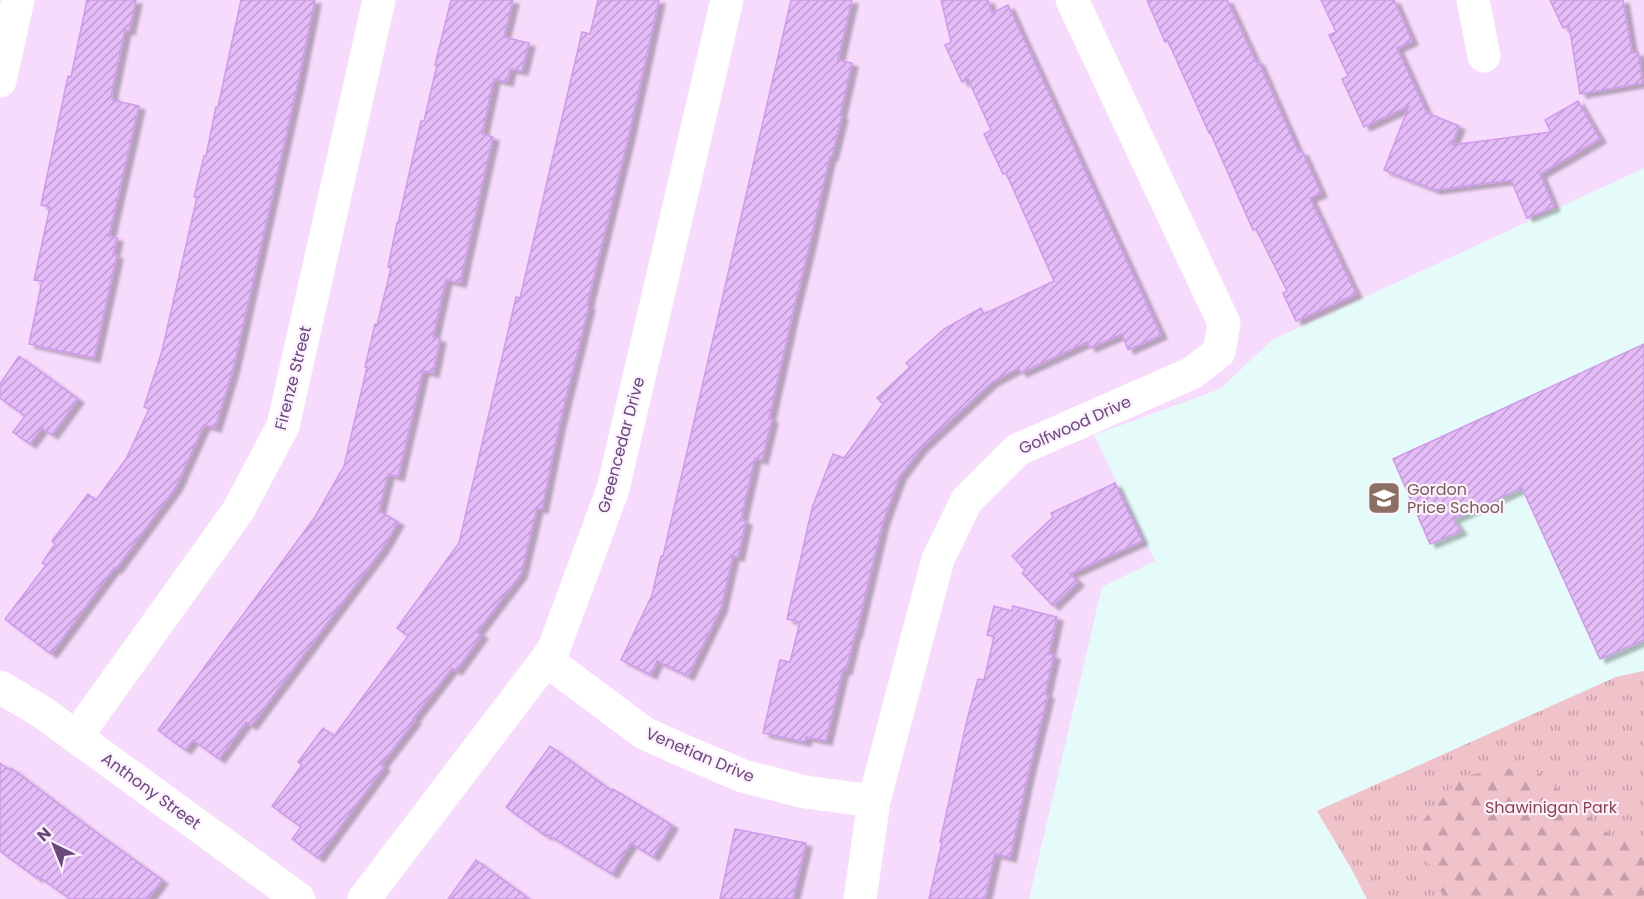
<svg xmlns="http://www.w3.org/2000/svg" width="1644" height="899" font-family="Poppins,sans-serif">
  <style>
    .residential { fill: #f7dbfc }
    .education { fill: #e4fbf9 }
    .grass { fill: url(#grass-tufts) }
    .forest { fill: url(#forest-firs) }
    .building { fill: url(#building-hatch); stroke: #cf9aec; stroke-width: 1.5; filter: url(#shadow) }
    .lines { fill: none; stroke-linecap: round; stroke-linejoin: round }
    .minor { stroke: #fff; stroke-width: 33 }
    .labels { text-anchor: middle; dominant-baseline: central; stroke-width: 4.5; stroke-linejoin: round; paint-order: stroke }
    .street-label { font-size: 16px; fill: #69487c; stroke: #fdf0ff }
    .education-label { font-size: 16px; fill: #785e54; stroke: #fdf0ff; text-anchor: start }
    .park-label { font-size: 16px; fill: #904345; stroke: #fdf0ff }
  </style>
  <defs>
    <pattern id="grass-tufts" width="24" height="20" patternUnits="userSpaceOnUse" patternTransform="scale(1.5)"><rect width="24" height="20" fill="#efc3c9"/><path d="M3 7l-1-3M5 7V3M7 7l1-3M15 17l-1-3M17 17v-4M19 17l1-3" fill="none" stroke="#c6a0a8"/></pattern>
    <pattern id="forest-firs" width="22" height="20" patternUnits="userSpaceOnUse" patternTransform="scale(1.5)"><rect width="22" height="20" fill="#efc3c9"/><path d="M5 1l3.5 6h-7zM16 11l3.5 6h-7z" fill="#c6a0a8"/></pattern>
    <pattern id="building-hatch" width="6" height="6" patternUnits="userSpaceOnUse" patternTransform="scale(1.5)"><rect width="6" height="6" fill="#e4bcf7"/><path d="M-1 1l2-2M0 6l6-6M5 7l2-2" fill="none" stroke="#bd9bcd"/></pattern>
    <filter id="shadow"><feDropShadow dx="6" dy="4" stdDeviation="1.5" flood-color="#0004"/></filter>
  </defs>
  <rect width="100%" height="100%" fill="#fce7ff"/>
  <path class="residential" d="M0,0H1644V899H0Z"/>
  <path class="education" d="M1644,168V671L1616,677L1317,811L1351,868L1367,899H1029L1102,587L1155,561L1094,435L1220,389L1272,340Z"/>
  <path class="grass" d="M1644,671V899H1367L1351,868L1317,811L1616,677Z"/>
  <path class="forest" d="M1530,766L1614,838L1644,839V899H1444L1415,830L1462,776Z"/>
  <path class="building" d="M87,0H136L129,31L125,30L111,96H113L112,100L139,106L109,236L117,238L113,255H117L94,358L29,344L42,281L34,280L50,207L41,205L68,76L71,77Z
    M241,0H315L299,78L233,370L215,428L204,425L176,487L116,569L114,568L51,654L5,619L46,565L42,563L55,544L52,541L88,494L96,500L126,459L149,409L144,407L162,351L197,197H194L204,156H206L216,107H218Z
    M451,0H513L504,37L529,43L522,71L510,69L507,82L494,79L482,134L493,137L460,283L446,280L433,337L440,339L433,373L423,371L398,477L388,474L379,511L398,522L383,548L251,726L246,722L219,759L193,740L185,750L158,730L315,517L344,466L367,367H365L375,324L377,325L391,268L388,267L397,223H398L421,121H424L437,65H435Z
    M598,0H659L629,135L587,305L589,306L559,426L542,509L537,508L521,574L477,632L482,635L456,671L452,668L413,719L415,720L381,765L384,767L318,858L292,839L301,827L272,806L302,765L298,762L323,728L334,736L408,636L397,628L459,543L516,297L520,298L582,32L590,34Z
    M791,0H852L838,60L852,63L840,115L842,116L832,156H830L808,252L794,308L769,419H772L762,460L755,458L741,520L746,521L738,557L733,556L721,608L688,676L657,661L651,675L621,660L652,595L661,556H663Z
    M941,0H988L992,13L1008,5L1161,335L1128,350L1122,334L1090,348L1087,342L1021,373L1018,368L992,382L921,448L900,476L883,522L856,634H855L846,670L843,669L826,741L806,737L805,742L763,733L780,660L790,662L800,622L787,619L812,508L833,454L844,458L883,404L877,398L910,367L906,363L944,329L981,308L984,314L1054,281L1006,173L1003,174L984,134L991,130L968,79L962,82L945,45L951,42Z
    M1147,0H1227L1256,62L1258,61L1299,153L1302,151L1321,193L1310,198L1356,294L1296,321L1283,293L1287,291L1256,229L1253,230L1210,132L1209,133L1168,41L1165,42Z
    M1321,0H1394L1412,41L1397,48L1427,113L1459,126L1452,145L1551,132L1545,120L1578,101L1600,139L1540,174L1554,207L1527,218L1511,180L1435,190L1384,170L1409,106L1364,127L1342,79L1348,76L1329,35L1336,32Z
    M1550,0H1623L1632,53L1638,52L1643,83L1580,94L1569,25L1563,28Z
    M1644,344V640L1600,659L1522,488L1453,519L1461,531L1430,544L1393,459Z
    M19,356L78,399L52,435L42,428L30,444L13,432L25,416L0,398V384Z
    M1115,483L1142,541L1070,574L1078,582L1053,606L1022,573L1025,570L1012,556L1053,517L1051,513Z
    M994,606L1012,611L1013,606L1057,617L1049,654L1054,655L1045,694L1048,695L1028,775L1010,858L995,854L985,899H929L942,842H940L967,720L978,679L984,680L994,637L987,635Z
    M550,746L612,791L613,789L672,825L653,857L631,843L612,874L547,834L546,836L506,807Z
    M0,763L10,770L11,768L86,825L162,880L148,899H70L38,876L37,878L0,851Z
    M735,829L806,843L793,899H720Z
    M476,860L529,899H448Z"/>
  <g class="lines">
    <path class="minor" d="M1473,0L1484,56
      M0,81L18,0
      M546,660L644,733L684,751L743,776L805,792L874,801
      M0,687L42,712L299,899
      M76,737L238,511L283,426L379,0
      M364,899L546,660L554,648L613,489L727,0
      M860,899L874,801L938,559L967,500L1017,450L1192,373L1219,352L1224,323L1072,0"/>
  </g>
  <defs>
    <g id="school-square" transform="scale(1.725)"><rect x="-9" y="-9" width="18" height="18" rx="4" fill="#8d6e63" stroke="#fdf0ff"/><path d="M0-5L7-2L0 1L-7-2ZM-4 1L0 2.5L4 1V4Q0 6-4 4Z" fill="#fff"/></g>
  </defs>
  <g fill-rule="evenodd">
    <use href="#school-square" x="1384" y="498"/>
  </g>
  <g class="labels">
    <g class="street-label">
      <text transform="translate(293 378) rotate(-76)">Firenze Street</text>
      <text transform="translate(1075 425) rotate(-24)">Golfwood Drive</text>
      <text transform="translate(621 445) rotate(-75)">Greencedar Drive</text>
      <text transform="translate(700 755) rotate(23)">Venetian Drive</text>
      <text transform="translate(151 791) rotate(36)">Anthony Street</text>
    </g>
    <g class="education-label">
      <text x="1407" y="489">Gordon<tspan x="1407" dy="18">Price School</tspan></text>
    </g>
    <g class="park-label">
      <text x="1551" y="807">Shawinigan Park</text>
    </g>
  </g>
  <g transform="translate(54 845) rotate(317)" stroke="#fdf0ff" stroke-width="4.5" paint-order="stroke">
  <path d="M0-4.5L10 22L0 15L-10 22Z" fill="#69487c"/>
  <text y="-9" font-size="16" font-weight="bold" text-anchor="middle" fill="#69487c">N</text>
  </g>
</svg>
